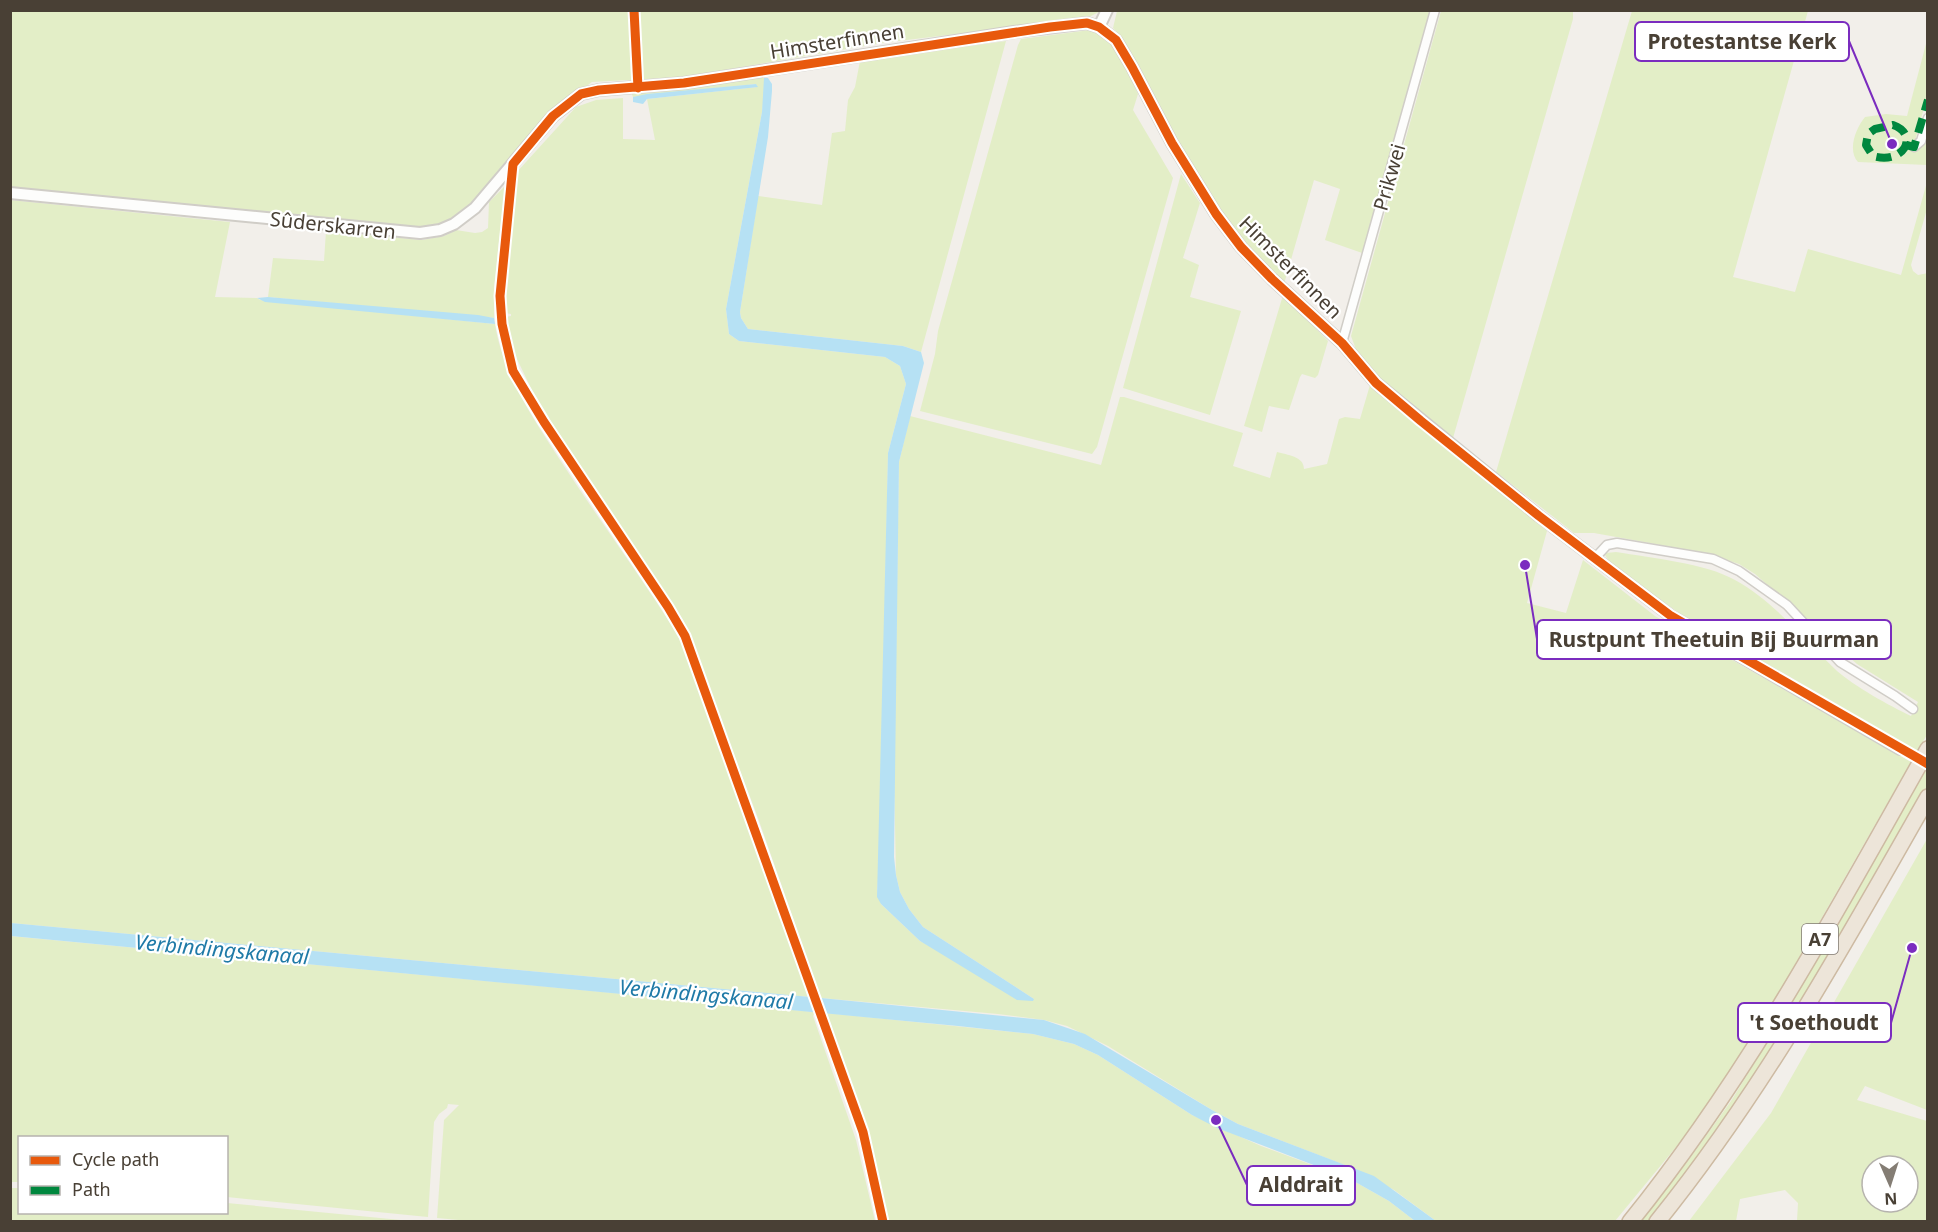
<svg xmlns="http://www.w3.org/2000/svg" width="1938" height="1232" font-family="'Noto Sans',sans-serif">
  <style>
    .green { fill: #e3eec7; fill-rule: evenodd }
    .water { fill: #b6e1f4 }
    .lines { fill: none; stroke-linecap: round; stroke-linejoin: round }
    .tertiary-tunnel { stroke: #d0ccc6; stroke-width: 10; stroke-dasharray: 10 5; stroke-linecap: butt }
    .minor-casing { stroke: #d0cdc7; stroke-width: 11 }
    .tertiary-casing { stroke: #d0cdc7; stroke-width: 14 }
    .motorway-casing { stroke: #cdbaa2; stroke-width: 18 }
    .minor { stroke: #fdfdfc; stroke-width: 8 }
    .tertiary { stroke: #fdfdfc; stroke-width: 10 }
    .motorway { stroke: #ede5d9; stroke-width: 15 }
    .quiet { stroke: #00873e; stroke-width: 8; stroke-dasharray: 15 8; stroke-linecap: butt }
    .cycleway-casing { stroke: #fff; stroke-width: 13 }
    .cycleway { stroke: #e8590c; stroke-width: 9 }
    .labels { text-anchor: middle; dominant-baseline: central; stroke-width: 4.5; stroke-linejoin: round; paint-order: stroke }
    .shield { fill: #fff; stroke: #807972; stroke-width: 1.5 }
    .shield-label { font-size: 18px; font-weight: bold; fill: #494035 }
    .street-label { font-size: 20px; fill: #494035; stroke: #fff }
    .water-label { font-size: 21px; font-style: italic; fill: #1f7aa7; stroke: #fff }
    .leader { fill: none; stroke: #7b2cbf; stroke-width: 2 }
    .callout-dot { fill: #7b2cbf; stroke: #fff; stroke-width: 2 }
    .callout { fill: #fff; stroke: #7b2cbf; stroke-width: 2 }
    .callout-label { font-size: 21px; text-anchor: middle; font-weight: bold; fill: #494035 }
  </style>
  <rect width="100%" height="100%" fill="#f2efea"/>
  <path class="green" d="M10,11H1101L1091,16L1071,20L882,43L684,77L592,82L556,109L464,211L433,228L415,230L11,190Z
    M1117,11H1432L1365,254L1325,240L1340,189L1314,180L1284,284L1240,240L1186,161L1138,71L1122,38L1113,28Z
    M1441,11H1573V19L1453,438L1372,372L1358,355L1351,336Z
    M1632,11H1808L1733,277L1795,292L1808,249L1901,275L1927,182V209L1911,265L1913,271L1918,275L1928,273V733L1917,752L1695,624L1612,566L1605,555L1606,553L1616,552C1651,558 1705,563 1735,580C1775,602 1804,640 1837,671C1854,686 1890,706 1911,716L1918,702L1857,664L1755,574L1739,564L1705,553L1594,533H1574L1496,472Z
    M1090,30H1096L1113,41L1120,52L1138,94L1133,110L1173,178L1097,447L1092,454L920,411L935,354L938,331L1018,45L1021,39Z
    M1927,40V97L1915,141L1911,143L1908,150L1919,148L1927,122V165L1858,162C1847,150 1856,128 1865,117L1886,114L1907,116Z
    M1006,41L921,352L903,346L748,329L741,318L740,312L758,196L822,205L832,133L845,131L848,100L855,87L860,61Z
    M764,74L765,89L762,112L726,309L729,334L739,341L885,357L900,366L906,384L888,453L880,868L877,889L881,904L920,941L1034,999L923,927L909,909L900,892L896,875L894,773L899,462L910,416L1101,465L1120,397H1124L1243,433L1233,466L1270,478L1277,452C1287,455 1304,456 1304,469L1327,464L1339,419L1345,417L1360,419L1370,385L1547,531L1527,603L1566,613L1583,560L1655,616L1911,762L1757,1031L1727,1079L1686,1135L1615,1221H1436L1394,1190L1347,1166L1238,1124L1212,1110L1108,1046L1067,1026L1044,1020L998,1014L821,998L758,818L683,620L622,534L540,407L517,359L507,331L505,317L511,316V314L504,313L516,173L576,107L596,100L623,98V139L655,140L647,99L757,87L756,84L633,97L631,92Z
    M1181,174L1200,203L1183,258L1199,265L1190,297L1241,311L1210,415L1123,388Z
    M505,186L494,288V318L268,297L273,258L324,261L326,231L422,240L444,236L456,230L475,233L482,232L488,228L489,202Z
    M10,200L230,222L215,297L257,298L260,300L495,324C503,375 534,420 562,463C599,520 640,575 677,634L688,659L809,997L11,923Z
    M1283,295L1328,341L1318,375L1315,378L1302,374L1300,377L1289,410L1269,406L1262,432L1244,426Z
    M1927,761V786L1807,999L1737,1108L1651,1221L1639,1222L1688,1161L1731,1101L1777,1027Z
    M1927,839V1110L1865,1086L1857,1100L1927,1121V1221H1797L1798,1203L1785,1190L1740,1199L1736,1221H1689L1771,1113ZM1872,1166H1908V1202H1872Z
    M10,936L815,1012L813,1016L856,1140L875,1221L480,1222L437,1218L444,1120L459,1105L448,1104L447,1108L439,1114L434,1122L428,1217L227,1197L226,1138H20L19,1182H11Z
    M827,1013L1033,1034L1074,1044L1098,1055L1192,1115L1261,1146L1350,1179L1389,1201L1415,1221H889L869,1136Z
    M10,1188H19L20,1212H226L227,1203L411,1221H11Z"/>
  <path class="water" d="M764,78H768L772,84V91L768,137L740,312L741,318L748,329L903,346L921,352L924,363L899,462L894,857L896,875L900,892L909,909L923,927L1034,999L1033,1001L1017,1000L920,941L881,904L877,897L888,453L906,384L900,366L885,357L739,341L729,334L726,309L762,112Z
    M756,84L758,87L647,99L643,104L633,102V97L647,94Z
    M268,297L478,315L494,318L495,324L265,302L257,298Z
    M11,923L821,998L1044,1020L1085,1034L1212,1110L1238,1124L1374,1176L1436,1221H1415L1389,1201L1350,1179L1217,1128L1192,1115L1098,1055L1074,1044L1033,1034L958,1026L11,936Z"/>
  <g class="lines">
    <path class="tertiary-tunnel" d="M1900,749L1926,764"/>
    <g class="minor-casing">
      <path id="minor" d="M1914,147L1921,141L1928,118
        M1342,343L1435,10
        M1595,558L1607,545L1617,543L1713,559L1739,571L1787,605L1840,662L1895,696L1913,709"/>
    </g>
    <g class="tertiary-casing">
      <path id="tertiary" d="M1099,27L1107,10
        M10,193L420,233L440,230L454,224L475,208L553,116L581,94L599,90L684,83L1014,32L1087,23L1099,27L1116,40L1132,67L1172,143L1216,214L1241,247L1272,279L1342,343L1376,383L1539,516L1671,616L1900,749"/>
    </g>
    <g class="motorway-casing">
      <path id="motorway" d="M1630,1222C1748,1076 1836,912 1928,749
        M1657,1222C1763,1091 1845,943 1928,797"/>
    </g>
    <use href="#minor" class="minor"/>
    <use href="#tertiary" class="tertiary"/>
    <use href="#motorway" class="motorway"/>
    <path class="quiet" d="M1893,125C1919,134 1905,165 1873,156L1866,145L1868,134L1875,129Z
      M1906,145L1914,147L1928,100"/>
    <g class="cycleway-casing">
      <path id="cycleway" d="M634,10L638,88
        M883,1222L863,1132L685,636L668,607L544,422L513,371L502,324L500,296L513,164L553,116L581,94L599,90L684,83L1050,27L1087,23L1099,27L1116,40L1132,67L1172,143L1216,214L1241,247L1272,279L1342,343L1376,383L1421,421L1539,516L1671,616L1928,764"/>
    </g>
    <use href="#cycleway" class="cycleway"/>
  </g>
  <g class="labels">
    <rect class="shield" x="1802" y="924" width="36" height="30" rx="4.5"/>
    <g class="shield-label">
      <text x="1820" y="939">A7</text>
    </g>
    <g class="street-label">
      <text transform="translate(837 41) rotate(-9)">Himsterfinnen</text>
      <text transform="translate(1389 177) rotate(-74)">Prikwei</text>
      <text transform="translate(333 225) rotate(6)">Sûderskarren</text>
      <text transform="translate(1291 267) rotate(45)">Himsterfinnen</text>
    </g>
    <g class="water-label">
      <text transform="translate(222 949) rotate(5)">Verbindingskanaal</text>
      <text transform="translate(706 994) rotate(5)">Verbindingskanaal</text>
    </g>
  </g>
  <path class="leader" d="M1892 144L1849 41M1525 565L1537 639M1912 948L1891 1023M1216 1120L1247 1185"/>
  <g class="callout-dot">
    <circle cx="1892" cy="144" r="6"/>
    <circle cx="1525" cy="565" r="6"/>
    <circle cx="1912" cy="948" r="6"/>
    <circle cx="1216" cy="1120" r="6"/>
  </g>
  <g class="callout">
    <rect x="1635" y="22" width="214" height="39" rx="6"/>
    <rect x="1537" y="620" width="354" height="39" rx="6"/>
    <rect x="1738" y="1003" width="153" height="39" rx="6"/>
    <rect x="1247" y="1166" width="108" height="39" rx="6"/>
  </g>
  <g class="callout-label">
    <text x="1742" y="49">Protestantse Kerk</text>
    <text x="1714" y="647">Rustpunt Theetuin Bij Buurman</text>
    <text x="1814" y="1030">'t Soethoudt</text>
    <text x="1301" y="1192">Alddrait</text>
  </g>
  <rect width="1938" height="1232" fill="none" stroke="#494035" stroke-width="24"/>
  <rect x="18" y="1136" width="210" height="78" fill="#ffffff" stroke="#b6b3ae" stroke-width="1.5"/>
  <rect x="30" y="1156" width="30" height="9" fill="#e8590c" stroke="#b6b3ae" stroke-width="1.5"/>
  <text x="72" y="1166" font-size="18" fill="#494035">Cycle path</text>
  <rect x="30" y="1186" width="30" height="9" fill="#00873e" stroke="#b6b3ae" stroke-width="1.5"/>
  <text x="72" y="1196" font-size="18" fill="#494035">Path</text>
  <g transform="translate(1890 1184) rotate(177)"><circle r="28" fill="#ffffff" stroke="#b6b3ae" stroke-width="1.5"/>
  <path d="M0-4.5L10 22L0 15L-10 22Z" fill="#847d74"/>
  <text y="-9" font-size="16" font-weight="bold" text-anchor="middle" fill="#494035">N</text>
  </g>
</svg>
